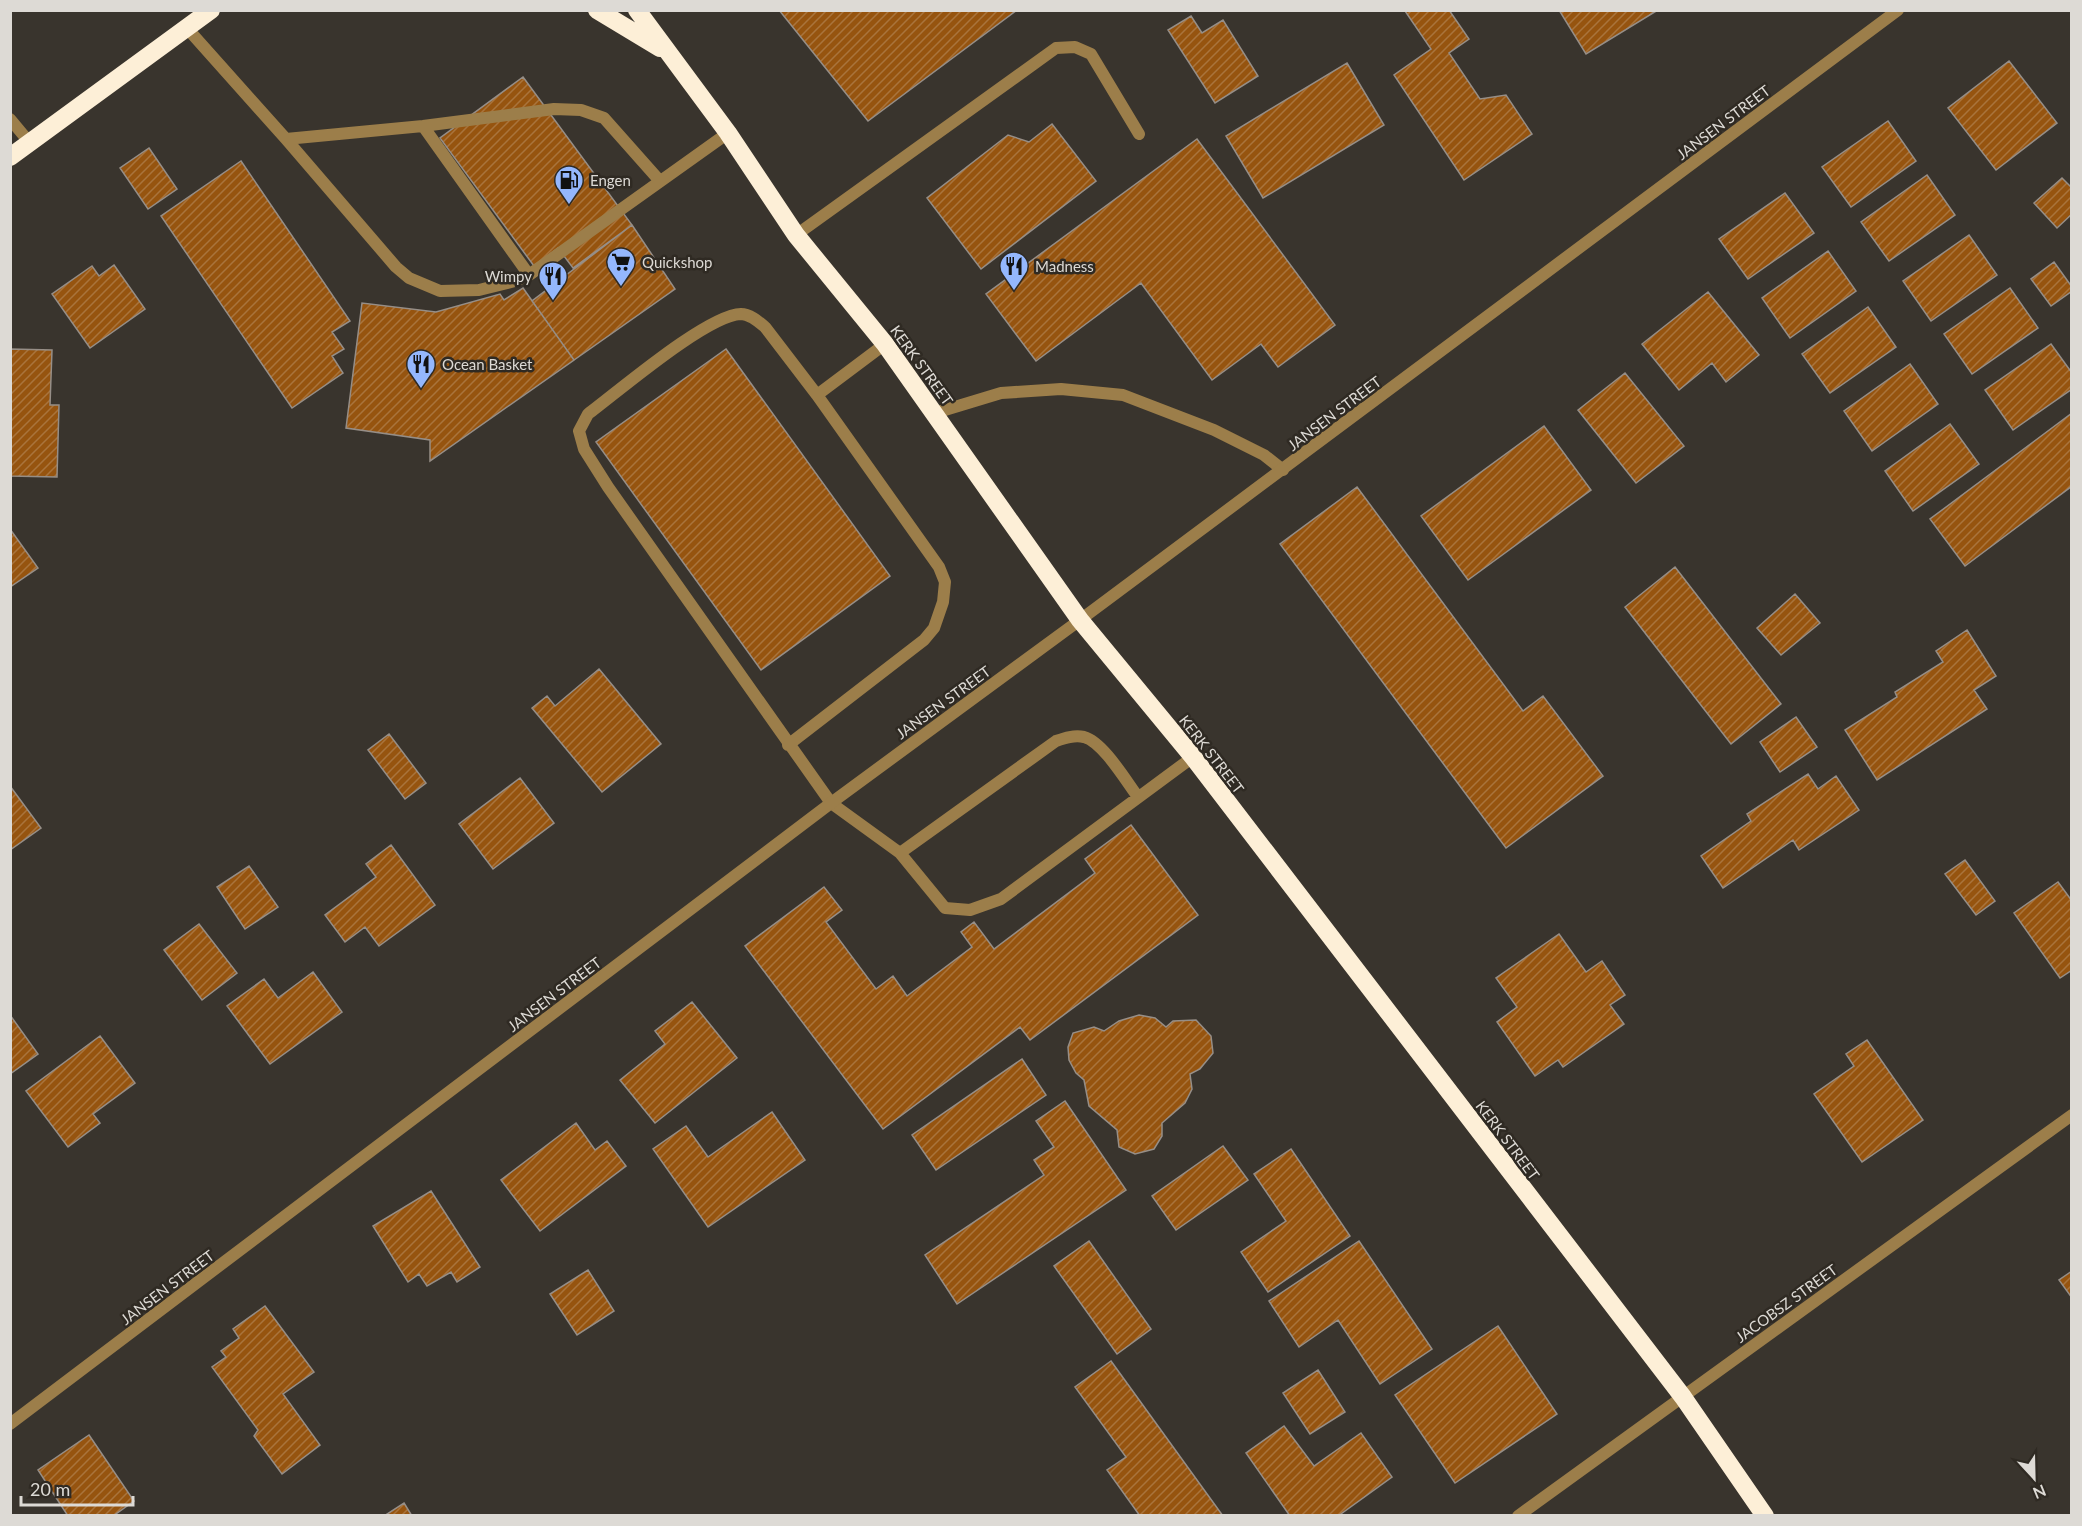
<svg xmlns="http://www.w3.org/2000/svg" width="2082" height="1526" font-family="Lato,sans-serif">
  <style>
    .building { fill: url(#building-hatch); stroke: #968e87; stroke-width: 1.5 }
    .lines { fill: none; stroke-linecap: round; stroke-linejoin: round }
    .lane { stroke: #9c7e4a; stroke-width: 12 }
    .street { stroke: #9c7e4a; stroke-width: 12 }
    .highway { stroke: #fdefd7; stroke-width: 18 }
    .labels { text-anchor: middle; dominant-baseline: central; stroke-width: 5; stroke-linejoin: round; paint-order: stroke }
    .street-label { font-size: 15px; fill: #dddad5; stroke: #2f2a23 }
    .poi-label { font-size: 15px; fill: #dddad5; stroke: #2f2a23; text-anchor: start }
  </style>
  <defs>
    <pattern id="building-hatch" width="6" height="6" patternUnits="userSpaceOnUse" patternTransform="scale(1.5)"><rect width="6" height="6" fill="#96540f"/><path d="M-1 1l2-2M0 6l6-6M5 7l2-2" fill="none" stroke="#a9743c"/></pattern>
  </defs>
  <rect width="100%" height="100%" fill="#39342d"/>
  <path class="building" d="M779,10H1017L868,121Z
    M1449,10L1469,39L1449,53L1480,99L1506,95L1532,134L1464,180L1394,75L1431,49L1405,11Z
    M1559,10H1658L1586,54Z
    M1191,16L1202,33L1223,20L1258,76L1215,103L1168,30Z
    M2009,61L2057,123L1996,170L1948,108Z
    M1347,63L1384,125L1263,198L1226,136Z
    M523,77L632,225L573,268L558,248L534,266L440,138Z
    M1888,121L1916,161L1851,207L1822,167Z
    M1052,124L1096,181L981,269L927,198L1008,135L1029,142Z
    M1197,139L1335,325L1278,367L1261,344L1212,380L1141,283L1036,361L986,294Z
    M149,148L177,189L148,209L120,168Z
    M241,161L350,321L332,332L344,349L332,356L343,373L292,408L161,216Z
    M1927,175L1955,215L1889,261L1861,222Z
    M2062,178L2072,188V214L2057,228L2034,203Z
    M1785,193L1814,233L1748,279L1719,239Z
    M632,225L675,289L574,360L532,301Z
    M1969,235L1997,275L1931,321L1903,281Z
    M1828,251L1856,291L1790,338L1762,298Z
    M2054,262L2072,287V291L2051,306L2031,279Z
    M114,265L145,309L90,348L52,294L92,266L99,276Z
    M523,288L574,360L430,461V440L346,428L362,303L436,312L500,294L504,300Z
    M2010,288L2038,328L1972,374L1944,334Z
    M1708,292L1759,355L1726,382L1712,363L1679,390L1642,344Z
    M1868,307L1896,347L1830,393L1802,354Z
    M2051,344L2072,373V389L2013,430L1985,390Z
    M10,349L52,350L50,405H59L57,477L10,476Z
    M726,349L890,576L761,670L596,442Z
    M1910,364L1938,404L1872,451L1844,411Z
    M1625,373L1684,446L1636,483L1578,410Z
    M2072,413V486L1965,566L1930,519Z
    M1950,424L1979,464L1913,511L1885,471Z
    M1544,426L1591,490L1468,580L1421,516Z
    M1357,487L1523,711L1543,696L1603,776L1506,848L1280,544Z
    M10,529L38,568L10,587Z
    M1675,567L1781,704L1731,744L1625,607Z
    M1795,594L1820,623L1781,655L1757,628Z
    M1967,630L1996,676L1974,690L1987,709L1877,780L1845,730L1897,697L1895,692L1943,662L1936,651Z
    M599,669L661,744L602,792L532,708L547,696L555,706Z
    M1796,717L1817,747L1780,772L1760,742Z
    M389,734L426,783L405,799L368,750Z
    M1808,774L1818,789L1836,776L1859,810L1799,850L1793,840L1723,888L1701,856L1751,821L1747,814Z
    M520,778L554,823L493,869L459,824Z
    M10,786L41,828L10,850Z
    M1131,825L1198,915L1030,1040L1020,1027L883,1129L745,946L824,887L842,910L826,922L876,989L893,976L907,996L972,947L961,932L974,922L994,949L1095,873L1085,859Z
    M391,845L435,905L379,946L365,927L345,942L325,915L376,877L366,864Z
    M1965,860L1995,901L1976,915L1945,874Z
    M249,866L278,907L245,929L217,887Z
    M2058,882L2072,901V970L2060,978L2014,913Z
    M199,924L237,973L202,1000L164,950Z
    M1559,934L1586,972L1602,961L1625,995L1610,1005L1624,1024L1563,1067L1558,1060L1535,1076L1497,1022L1517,1007L1496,978Z
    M313,972L342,1012L270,1064L227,1006L264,979L278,998Z
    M692,1002L737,1058L655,1123L620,1080L665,1044L655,1031Z
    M10,1015L38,1054L10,1074Z
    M1139,1015L1155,1018L1166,1027L1173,1021L1196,1020L1211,1036L1213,1053L1200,1069L1190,1074L1192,1089L1185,1103L1162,1123V1136L1154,1149L1135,1154L1119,1147L1117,1130L1089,1106L1084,1080L1076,1073L1069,1060L1068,1047L1073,1033L1094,1027L1104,1031L1119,1021Z
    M100,1036L135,1083L93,1114L100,1123L68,1147L26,1091Z
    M1867,1040L1923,1120L1862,1162L1814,1094L1854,1066L1846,1054Z
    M1022,1059L1046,1095L936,1170L912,1135Z
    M1065,1101L1126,1190L957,1304L925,1255L1044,1175L1034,1160L1054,1147L1036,1121Z
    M772,1112L805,1160L708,1227L653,1149L686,1126L708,1157Z
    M576,1123L595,1150L607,1141L626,1166L540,1231L501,1180Z
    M1223,1146L1248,1180L1176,1230L1152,1196Z
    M1291,1149L1350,1236L1268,1292L1241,1252L1286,1221L1254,1174Z
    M431,1191L480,1267L457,1282L451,1272L427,1286L419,1274L408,1282L373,1226Z
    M1089,1241L1151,1329L1117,1354L1054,1266Z
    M1359,1241L1432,1349L1380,1384L1338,1320L1299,1347L1269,1301Z
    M588,1270L614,1311L577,1335L550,1294Z
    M2072,1271V1298L2059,1280Z
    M265,1306L314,1372L283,1394L320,1445L282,1474L254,1436L258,1430L212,1367L226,1357L221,1351L239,1338L233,1329Z
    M1498,1326L1557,1414L1455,1483L1395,1395Z
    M1111,1361L1223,1516H1140L1107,1470L1126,1457L1075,1387Z
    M1318,1370L1345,1412L1310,1434L1283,1393Z
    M1284,1426L1314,1466L1361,1433L1392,1477L1338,1516H1290L1246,1453Z
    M89,1435L134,1501L113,1516H68L38,1470Z
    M404,1503L412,1516H384Z"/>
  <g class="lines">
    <path class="lane" d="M186,27L286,139L396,267L409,278L440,291L479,290L515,281L529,275L728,133
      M10,119L30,143
      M423,126L529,275
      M286,139L423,126L554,109L581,110L604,118L659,180
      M796,235L1056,48L1075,47L1091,54L1139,134
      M817,395L885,344
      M935,413L1001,393L1061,389L1123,395L1214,430L1264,455L1283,470
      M788,745L924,640L934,628L943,602L945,582L939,567L817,395L765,327C759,322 750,314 741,314C707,315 619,391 588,414L579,431L584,449L608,487L831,803L900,853L945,908L970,910L1001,899L1193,757
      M900,853L1056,741C1065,738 1074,735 1084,737C1103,742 1126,781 1138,797"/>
    <path class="street" d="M10,1424L831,803L1080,620L1898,10
      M1518,1516L2072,1115"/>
    <path class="highway" d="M597,10L660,48
      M637,10L728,133L796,235L885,344L1080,620L1193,757L1683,1397L1765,1516
      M10,157L211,10"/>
  </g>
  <defs>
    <g id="fuel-pin" transform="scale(1.5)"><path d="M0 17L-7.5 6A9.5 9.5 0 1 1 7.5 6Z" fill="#94b7fd" stroke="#2f2a23"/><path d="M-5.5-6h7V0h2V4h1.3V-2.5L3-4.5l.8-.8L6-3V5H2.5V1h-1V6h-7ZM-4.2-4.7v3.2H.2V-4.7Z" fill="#111"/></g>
    <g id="supermarket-pin" transform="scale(1.5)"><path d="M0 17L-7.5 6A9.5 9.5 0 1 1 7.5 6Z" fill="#94b7fd" stroke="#2f2a23"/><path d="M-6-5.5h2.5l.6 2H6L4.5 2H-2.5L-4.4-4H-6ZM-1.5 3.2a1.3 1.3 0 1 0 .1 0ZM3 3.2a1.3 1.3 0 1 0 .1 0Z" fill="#111"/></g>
    <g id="restaurant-pin" transform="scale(1.5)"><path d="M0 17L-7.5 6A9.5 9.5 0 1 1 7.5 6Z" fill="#94b7fd" stroke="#2f2a23"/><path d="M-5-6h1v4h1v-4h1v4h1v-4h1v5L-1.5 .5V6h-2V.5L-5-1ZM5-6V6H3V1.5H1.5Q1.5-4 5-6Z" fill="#111"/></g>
  </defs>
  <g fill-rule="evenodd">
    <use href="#fuel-pin" x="569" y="180"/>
    <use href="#supermarket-pin" x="621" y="262"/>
    <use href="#restaurant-pin" x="1014" y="266"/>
    <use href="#restaurant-pin" x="553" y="276"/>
    <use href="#restaurant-pin" x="421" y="364"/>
  </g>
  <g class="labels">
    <g class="street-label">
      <text transform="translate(1723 122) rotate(-37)">JANSEN STREET</text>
      <text transform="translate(922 365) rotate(54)">KERK STREET</text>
      <text transform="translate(1334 413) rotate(-37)">JANSEN STREET</text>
      <text transform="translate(943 702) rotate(-36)">JANSEN STREET</text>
      <text transform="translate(1212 754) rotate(52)">KERK STREET</text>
      <text transform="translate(554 994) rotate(-37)">JANSEN STREET</text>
      <text transform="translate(1508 1140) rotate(53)">KERK STREET</text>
      <text transform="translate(167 1287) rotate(-37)">JANSEN STREET</text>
      <text transform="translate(1786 1303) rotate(-36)">JACOBSZ STREET</text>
    </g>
    <g class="poi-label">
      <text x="590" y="180">Engen</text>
      <text x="642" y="262">Quickshop</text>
      <text x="1035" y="266">Madness</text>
      <text x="532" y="276" text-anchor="end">Wimpy</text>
      <text x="442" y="364">Ocean Basket</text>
    </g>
  </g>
  <rect width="2082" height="1526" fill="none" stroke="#dddad5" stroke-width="24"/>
  <g transform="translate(2034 1478) rotate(158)" stroke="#2f2a23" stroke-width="4.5" paint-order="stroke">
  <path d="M0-4.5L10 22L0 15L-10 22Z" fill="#dddad5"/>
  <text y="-9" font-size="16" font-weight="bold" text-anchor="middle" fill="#dddad5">N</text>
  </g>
  <path d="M21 1496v9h112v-9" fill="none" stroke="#dddad5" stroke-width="3"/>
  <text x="30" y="1496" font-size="18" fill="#dddad5" stroke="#2f2a23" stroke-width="4.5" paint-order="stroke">20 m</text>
</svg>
